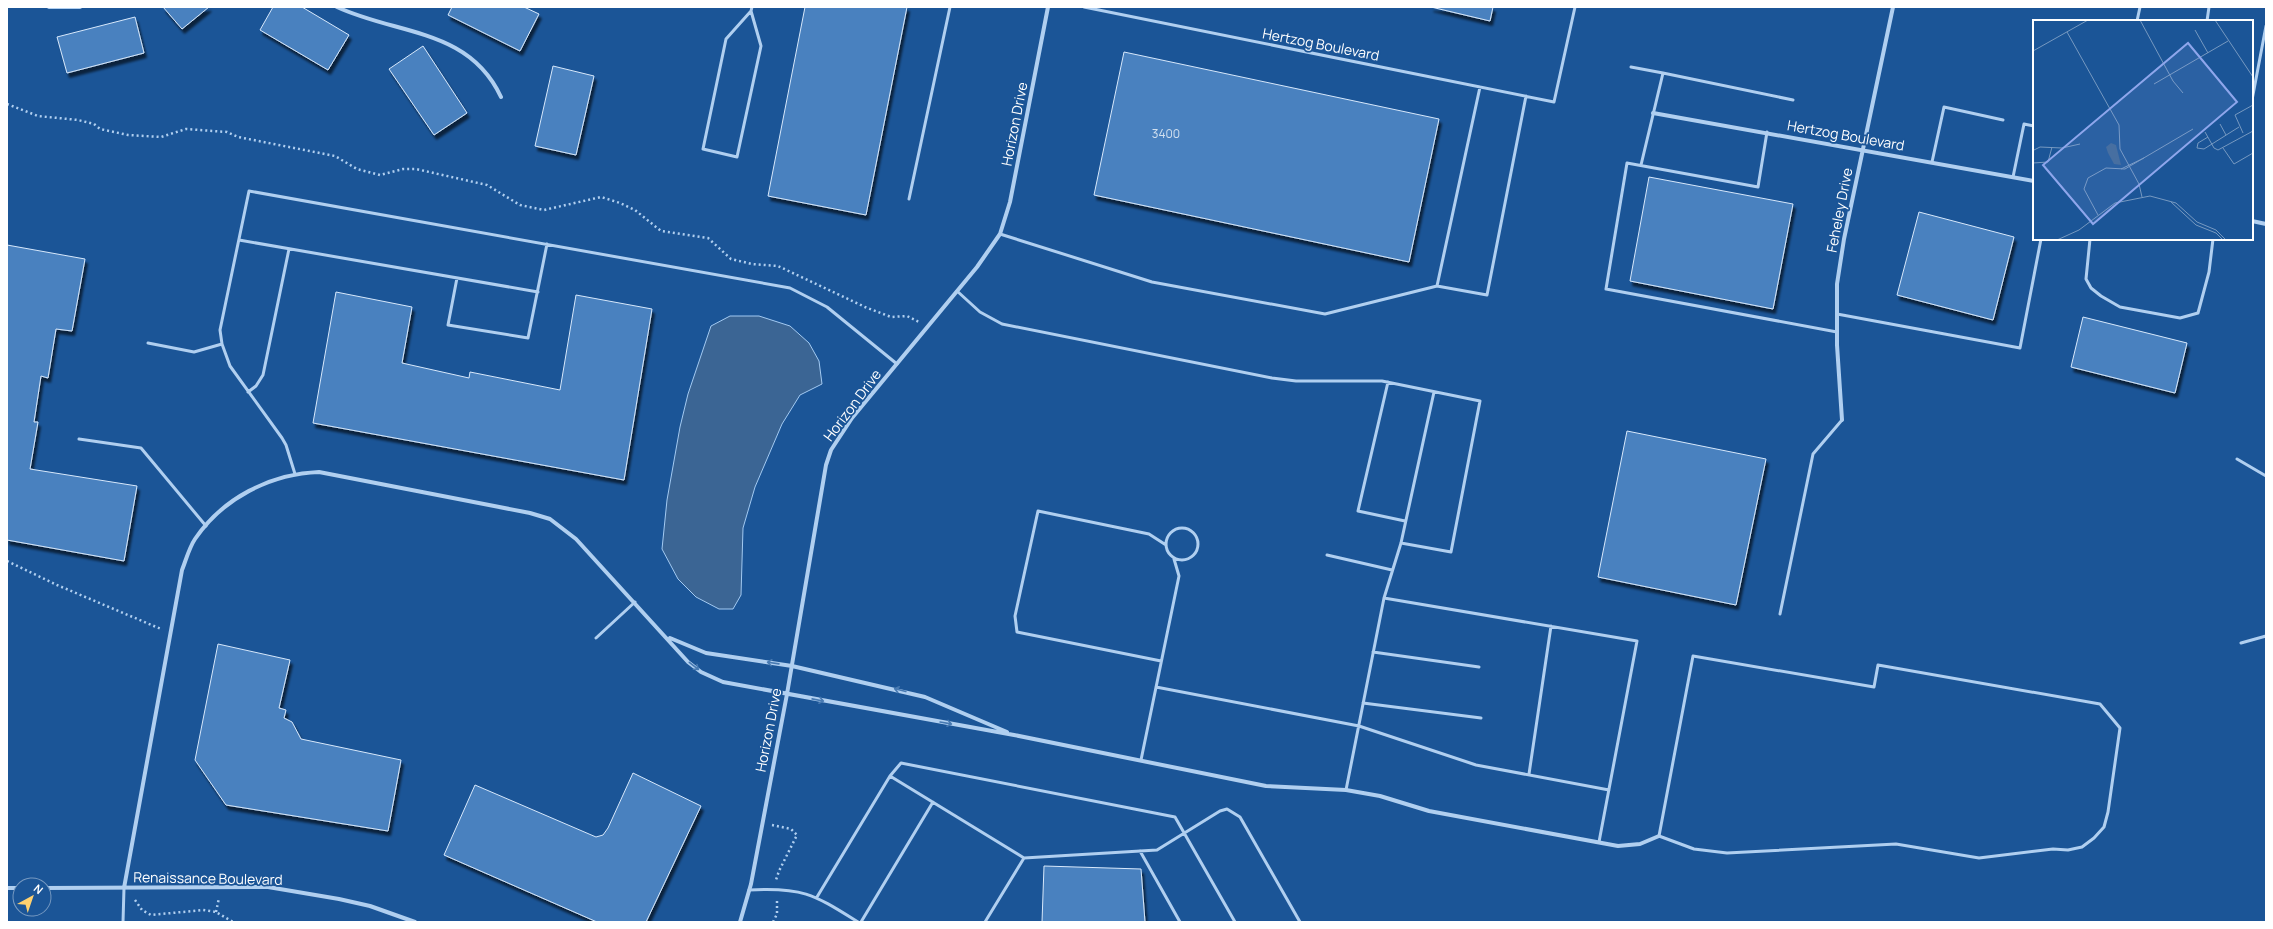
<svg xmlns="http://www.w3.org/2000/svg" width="2273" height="929" font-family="Manrope,sans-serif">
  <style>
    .water { fill: #3b6594; stroke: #a3caf2 }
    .building { fill: #4981bf; stroke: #d7e8fb; filter: url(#shadow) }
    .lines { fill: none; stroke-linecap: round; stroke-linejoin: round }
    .path { stroke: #b0cff0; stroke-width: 2.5; stroke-dasharray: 2 3; stroke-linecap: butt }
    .lane { stroke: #b0cff0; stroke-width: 3 }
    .street { stroke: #b0cff0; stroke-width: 4 }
    .oneway { stroke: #487ab2 }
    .labels { text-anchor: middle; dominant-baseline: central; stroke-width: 3.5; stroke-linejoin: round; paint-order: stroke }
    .number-label { font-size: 12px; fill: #d2e0ef }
    .street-label { font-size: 14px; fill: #fff; stroke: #1b5597 }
    .inset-road { fill: none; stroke: #7699c1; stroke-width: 1 }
    .view { fill: #8ea6ec; fill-opacity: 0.15; stroke: #8ea6ec; stroke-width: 2 }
    .inset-edge { fill: none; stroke: #fff; stroke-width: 2 }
  </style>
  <defs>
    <filter id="shadow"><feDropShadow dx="2.5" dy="4.5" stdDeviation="1" flood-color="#0009"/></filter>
  </defs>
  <rect width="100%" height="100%" fill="#1b5597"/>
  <path class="water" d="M730,316H759L790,326L809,343L819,361L822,384L800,395L782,424L755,487L743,528L741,595L733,609H719L696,597L678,579L662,549L667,500L680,427L688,394L711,326Z"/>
  <path class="building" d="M163,7H209L182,29Z
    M273,7H302L349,35L328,70L260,30Z
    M452,7H524L539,14L520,51L448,15Z
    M805,7H907L866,215L768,196Z
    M1431,7H1493L1490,21Z
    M135,17L144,53L67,73L57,37Z
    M423,46L467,113L434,135L389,69Z
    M1124,52L1439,119L1409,262L1094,195Z
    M553,66L594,76L576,155L535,146Z
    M1649,177L1793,204L1773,309L1630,281Z
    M1919,212L2014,237L1993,320L1897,295Z
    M7,245L85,259L72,331L56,329L48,378L41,376L34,422H38L30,469L137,486L124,561L7,540Z
    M336,292L412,307L402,363L469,378L470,372L560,390L576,295L652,309L624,480L313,423Z
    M2083,317L2187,343L2175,393L2071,367Z
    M1627,431L1766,459L1736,605L1598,577Z
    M218,644L290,660L279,708L286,710L284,718L292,722L301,739L401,760L388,831L226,805L195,760Z
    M633,773L701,806L646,922H597L444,855L475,785L596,837L603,835L608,828Z
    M1044,866L1141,869L1145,922H1042Z"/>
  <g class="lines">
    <path class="path" d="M7,104L38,116L78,120L94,124L100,129L128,135L161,137L186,129L227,132L238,137L335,156L357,169L380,175L403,169H416L487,185L520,205L544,210L601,197L620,203L635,210L661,231L708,238L731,259L752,264L778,266L865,307L891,317L907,316L919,322
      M7,561L57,585L161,629
      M772,825L791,829L797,835L779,871L776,880
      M135,900L142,910L151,915L203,910L216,912L233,922
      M216,912L219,898
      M773,922L777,914V900"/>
    <path class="lane" d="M1084,7L1554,102L1575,7
      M751,11L761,46L737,157L703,149L726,39L751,11L752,7
      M2137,21L2140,7
      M2207,21L2209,7
      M1631,67L1663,73
      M2252,100L2266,26
      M1767,132L1758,187L1627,163L1606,289L1837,332
      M1932,162L1944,107L2003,120
      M1641,165L1663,73L1793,100
      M2013,177L2024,124L2034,126
      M909,199L950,7
      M1000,234L1152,282L1325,314L1437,286L1487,295L1526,96
      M2090,239L2086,279L2091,288L2101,296L2120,307L2180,318L2198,313L2209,272L2213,239
      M239,240L538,292
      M457,278L448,325L528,338L547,244
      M1437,286L1480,87
      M957,291L980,312L1002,324L1272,378L1296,381H1382L1480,401L1451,552L1401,543
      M1837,314L2020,348L2041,239
      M148,343L194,352L222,344
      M1388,382L1358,511L1405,521
      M248,392L256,386L263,375L289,249
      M79,439L141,448L206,526
      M2237,459L2266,476
      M295,474L286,445L282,438L230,366L222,344L220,330L249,191L790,288L827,307L897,364
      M1166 544a16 16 0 1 1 32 0a16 16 0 1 1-32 0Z
      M1327,555L1392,570
      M1384,598L1637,641L1599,842
      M1780,614L1813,454L1842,420
      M596,638L635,602
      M2241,643L2266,636
      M1373,652L1479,667
      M1693,656L1874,687L1878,665L2100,704L2120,728L2108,812L2104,827L2094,838L2082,847L2068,850L2053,849L1979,858L1896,844L1727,853L1694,849L1659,836Z
      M1161,661L1017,632L1015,616L1038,511L1149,534L1166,545
      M1156,687L1359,726L1476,765L1609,790
      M1363,703L1481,718
      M1141,760L1179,576L1174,559
      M1529,774L1551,626
      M890,776L1024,858L1157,850L1220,811L1227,809L1240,817L1300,922
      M1346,790L1384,598L1401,543L1434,392
      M1140,851L1180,922
      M749,890C803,887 813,894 858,922
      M817,897L890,776L901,763L1175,817L1235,922
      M123,922L124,888
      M861,922L933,802
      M985,922L1024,858"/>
    <path class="street" d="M49,7H80
      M337,7C397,35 469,28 501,97
      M1653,113L2034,181
      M2252,221L2266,224
      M1842,420L1837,345V284L1844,239L1893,7
      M670,638L706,653L792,666L925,697L1007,732
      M7,888H20
      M44,888L268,887L339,899L370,906L415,922
      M124,888L182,570C186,560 189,548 195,539C223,498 270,474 319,472L530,513L550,519L576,539L688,662L701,672L723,682L1014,735L1266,786L1346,790L1380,796L1429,811L1618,846L1640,844L1659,836
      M740,922L751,884L787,694L826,465L831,450L852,418L977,267L1000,234L1010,202L1048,7"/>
  </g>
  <defs><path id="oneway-shaft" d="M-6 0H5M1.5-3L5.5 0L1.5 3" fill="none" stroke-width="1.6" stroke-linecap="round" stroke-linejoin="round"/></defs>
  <g class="oneway">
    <use href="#oneway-shaft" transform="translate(773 663) rotate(-172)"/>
    <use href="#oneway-shaft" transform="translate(694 666) rotate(38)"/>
    <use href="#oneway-shaft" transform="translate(900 690) rotate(-166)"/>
    <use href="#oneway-shaft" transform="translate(818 700) rotate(11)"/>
    <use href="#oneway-shaft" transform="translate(946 723) rotate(10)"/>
  </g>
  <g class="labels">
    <g class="number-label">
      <text x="1166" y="133">3400</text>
    </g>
    <g class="street-label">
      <text transform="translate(1321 44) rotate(11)">Hertzog Boulevard</text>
      <text transform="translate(1014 124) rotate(-79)">Horizon Drive</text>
      <text transform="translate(1846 135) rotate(10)">Hertzog Boulevard</text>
      <text transform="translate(1839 210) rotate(-79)">Feheley Drive</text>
      <text transform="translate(852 405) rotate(-53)">Horizon Drive</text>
      <text transform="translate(768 730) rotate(-79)">Horizon Drive</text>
      <text transform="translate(208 878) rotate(1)">Renaissance Boulevard</text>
    </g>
  </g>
  <g transform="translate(2033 20)">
    <rect width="220" height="220" fill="#1b5597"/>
    <path d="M78,123L83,125L88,145L81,144L75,133L73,127Z" fill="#3b6594"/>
    <path class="inset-road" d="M107,0L140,61L150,73M182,0L220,57M162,10L175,33M34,12L86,105L87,129L106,164L109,177M0,31L55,0M121,64L195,21M187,104L193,115M172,112L181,128L185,130L220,111M210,113L202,95L220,85M175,117L165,123L164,128L171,129L206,107M190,128L201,144L220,133M1,130L7,127L29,128L47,124M0,143L15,142L19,127M88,149L111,138M138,182L163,205L183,213L190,220M65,195L51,169L55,158L73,148L92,149L160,109M24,220L46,210L82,183L117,176L143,183L164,202L183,210L193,220"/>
    <path class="view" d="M155,23L204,82L60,204L10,145Z"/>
    <rect width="220" height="220" class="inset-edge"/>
  </g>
  <rect width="2273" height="929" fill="none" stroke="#ffffff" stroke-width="16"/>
  <g transform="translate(32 897) rotate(40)"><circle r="19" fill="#1b5597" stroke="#7699c1"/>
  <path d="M0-3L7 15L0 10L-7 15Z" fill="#ffd16f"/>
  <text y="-6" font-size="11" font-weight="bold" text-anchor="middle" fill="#ffffff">N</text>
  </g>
</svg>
